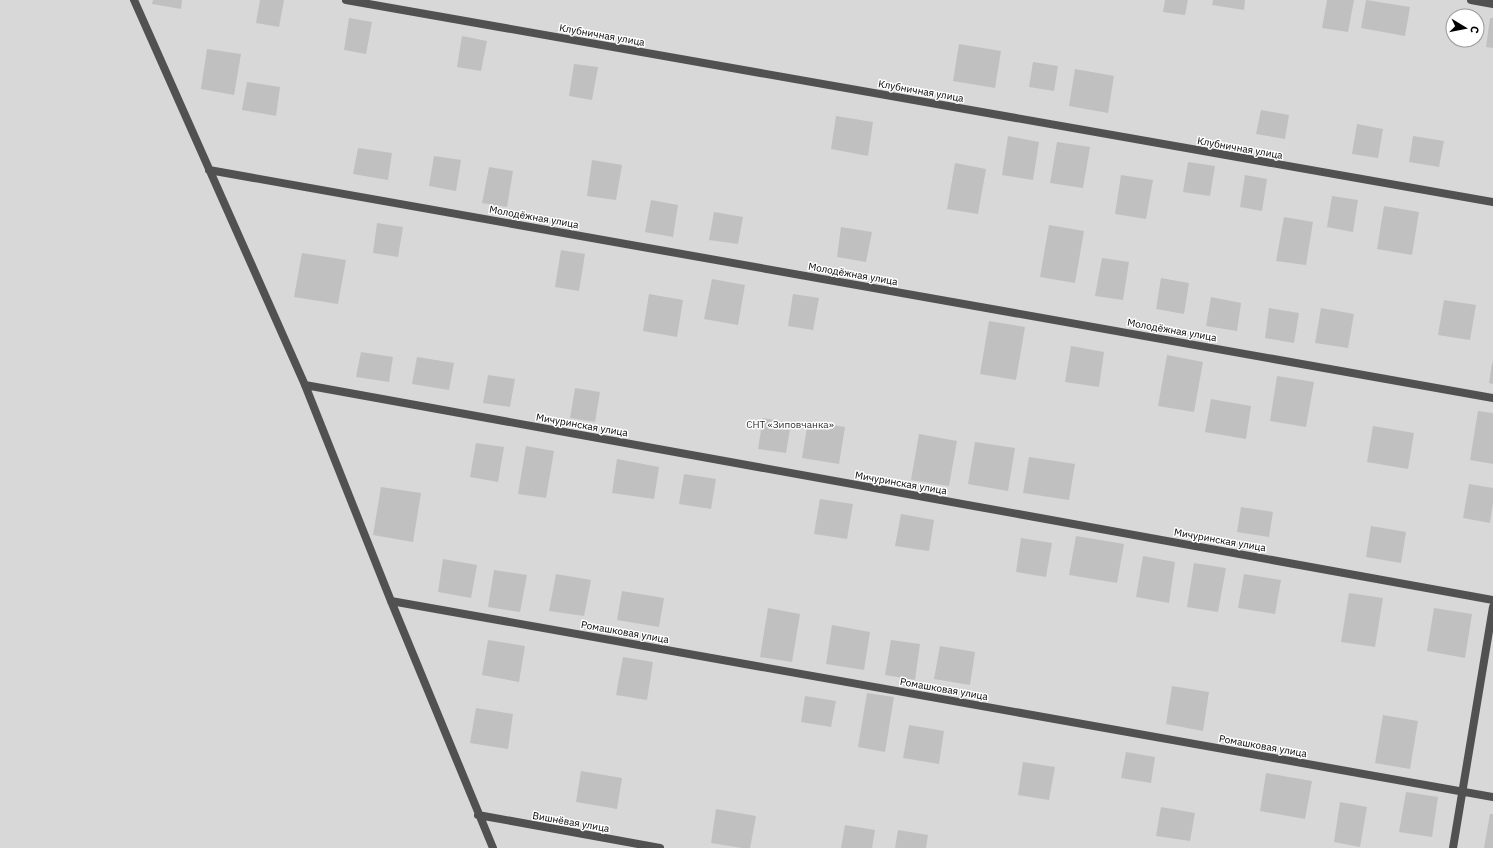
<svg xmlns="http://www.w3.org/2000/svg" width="1493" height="848" font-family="'IBM Plex Sans',sans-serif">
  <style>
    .green { fill: #d8d8d8; fill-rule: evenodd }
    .building { fill: #c0c0c0 }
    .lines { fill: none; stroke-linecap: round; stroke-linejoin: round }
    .minor { stroke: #515151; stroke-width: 8 }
    .labels { text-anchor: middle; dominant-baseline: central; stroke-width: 3; stroke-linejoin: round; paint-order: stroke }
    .street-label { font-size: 10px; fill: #000; stroke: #fff }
    .park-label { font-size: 10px; fill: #2f2f2f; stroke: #fff }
  </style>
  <rect width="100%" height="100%" fill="#fff"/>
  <path class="green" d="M0,0H1493V848H0ZM1453,16H1477V40H1453Z"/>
  <path class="building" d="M153,0H182L181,9L152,4Z
    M260,0H284L279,27L256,23Z
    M1165,0H1188L1185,15L1163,12Z
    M1213,0H1245L1244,10L1212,5Z
    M1327,0H1354L1348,32L1322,28Z
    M1366,0L1410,7L1405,36L1361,28Z
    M349,18L372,22L366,54L344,50Z
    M1490,18H1493V48L1486,47Z
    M462,36L487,41L481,71L457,67Z
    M959,44L1001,51L995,88L953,81Z
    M207,49L241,54L234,95L201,89Z
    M1033,62L1058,66L1054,91L1029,87Z
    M574,64L598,67L592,100L569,96Z
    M1075,69L1114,76L1108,113L1069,106Z
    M247,82L280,87L276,116L242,110Z
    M1261,110L1289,115L1285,139L1256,134Z
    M836,116L873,122L868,156L831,149Z
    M1357,124L1383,129L1378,158L1352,154Z
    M1008,136L1039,142L1033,180L1002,175Z
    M1413,136L1444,141L1439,167L1409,162Z
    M1057,142L1090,147L1083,188L1050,183Z
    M358,148L392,153L388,180L353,174Z
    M434,156L461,160L456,191L429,186Z
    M592,160L622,165L616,200L587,196Z
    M1188,162L1215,166L1210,196L1183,192Z
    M955,163L986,169L978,214L947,209Z
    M489,167L513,171L507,207L482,203Z
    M1121,175L1153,180L1146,219L1115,214Z
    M1245,175L1267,179L1262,211L1240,207Z
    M1332,196L1358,200L1353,232L1327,227Z
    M651,200L678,205L673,237L645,232Z
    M1384,206L1419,212L1412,255L1377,249Z
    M714,212L743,217L738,244L709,240Z
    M1284,217L1313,222L1306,265L1276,261Z
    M377,223L403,227L398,257L373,253Z
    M1049,225L1084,231L1075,283L1040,277Z
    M841,227L872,232L866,262L837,257Z
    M561,250L585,254L579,291L555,287Z
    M302,253L346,260L338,304L294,297Z
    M1102,258L1129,262L1123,300L1095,296Z
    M1161,278L1189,283L1184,314L1156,309Z
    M712,279L745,285L738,325L704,319Z
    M649,294L683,300L677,337L643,331Z
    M793,294L819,298L813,330L788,326Z
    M1211,297L1241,303L1237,331L1206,326Z
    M1444,300L1476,305L1470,340L1438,335Z
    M1269,308L1299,313L1294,343L1265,338Z
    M1321,308L1354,314L1348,348L1315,343Z
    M989,321L1025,327L1016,380L980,374Z
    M1071,346L1104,352L1099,387L1065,382Z
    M361,352L393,357L389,382L356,377Z
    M1167,355L1203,362L1194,412L1158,406Z
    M417,357L454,363L449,390L412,384Z
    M1492,363H1493V384L1489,383Z
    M488,375L515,379L510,407L483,403Z
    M1277,376L1314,382L1306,427L1270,421Z
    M575,388L600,392L595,422L570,418Z
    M1211,399L1251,406L1246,439L1205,432Z
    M1478,411L1493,413V464L1470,460Z
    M763,418L791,423L786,453L758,449Z
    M808,421L845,427L839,464L802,458Z
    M1373,426L1414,433L1408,469L1367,462Z
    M919,434L957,441L949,486L911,480Z
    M975,442L1015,448L1008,491L968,484Z
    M476,443L504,447L498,482L470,477Z
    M526,446L554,451L546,498L518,494Z
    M1029,457L1075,464L1069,500L1023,493Z
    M617,459L659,467L654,499L612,493Z
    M684,474L716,479L711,509L679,504Z
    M1469,484L1493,488V502L1490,523L1463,518Z
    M381,487L421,493L413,542L373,535Z
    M820,499L853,504L847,539L814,534Z
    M1241,507L1273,512L1269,537L1237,532Z
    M901,514L934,520L929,551L895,546Z
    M1371,526L1406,532L1401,563L1366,557Z
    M1076,536L1124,544L1117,583L1069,575Z
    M1021,538L1052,543L1046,577L1016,572Z
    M1143,556L1175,562L1169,603L1136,597Z
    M443,559L477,565L471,598L438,592Z
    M1194,563L1226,568L1218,612L1187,607Z
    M494,570L527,575L520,612L488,607Z
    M556,574L591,580L584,616L549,611Z
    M1244,574L1281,580L1275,614L1238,608Z
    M622,591L664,598L659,627L617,620Z
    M1349,593L1383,598L1375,647L1341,642Z
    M768,608L800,614L792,662L760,657Z
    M1434,608L1472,614L1465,658L1427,651Z
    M832,625L870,632L864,670L826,664Z
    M488,640L525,646L519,682L482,675Z
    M891,640L920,644L915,680L885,675Z
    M940,646L975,652L970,685L934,679Z
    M623,657L653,662L647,700L616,695Z
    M1172,686L1209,692L1203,731L1166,724Z
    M867,693L894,697L885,752L858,747Z
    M805,696L836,701L831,727L801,722Z
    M476,708L513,714L508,749L470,743Z
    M1383,715L1418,721L1410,769L1375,763Z
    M909,725L944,731L939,764L903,758Z
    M1126,752L1155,757L1151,783L1121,778Z
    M1023,762L1055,767L1049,800L1018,795Z
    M581,771L622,778L617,809L576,802Z
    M1266,773L1312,781L1305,819L1260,811Z
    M1406,792L1438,797L1432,837L1399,832Z
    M1340,802L1367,807L1360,847L1334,842Z
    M1161,807L1195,813L1190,841L1156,836Z
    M716,809L756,816L750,848H742L711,843Z
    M1490,814H1493V848H1484Z
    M845,825L875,830L872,848H841Z
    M898,830L928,835L926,848H895Z"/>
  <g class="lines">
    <path class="minor" d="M134,0L305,385L391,601L493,848
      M346,0L1493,202
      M1471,0L1493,4
      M209,170L1493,398
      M305,385L1493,600
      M391,601L1493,797
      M478,815L660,848
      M1453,848L1493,607"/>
  </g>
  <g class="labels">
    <g class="street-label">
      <text transform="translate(602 35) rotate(10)">Клубничная улица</text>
      <text transform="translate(921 91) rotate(10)">Клубничная улица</text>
      <text transform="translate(1240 148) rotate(10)">Клубничная улица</text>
      <text transform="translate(534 217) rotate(10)">Молодёжная улица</text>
      <text transform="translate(853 274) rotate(10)">Молодёжная улица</text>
      <text transform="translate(1172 330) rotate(10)">Молодёжная улица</text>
      <text transform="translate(582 425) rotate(10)">Мичуринская улица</text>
      <text transform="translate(901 483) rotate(10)">Мичуринская улица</text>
      <text transform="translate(1220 540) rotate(10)">Мичуринская улица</text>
      <text transform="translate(625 632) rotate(10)">Ромашковая улица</text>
      <text transform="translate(944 689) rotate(10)">Ромашковая улица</text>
      <text transform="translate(1263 746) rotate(10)">Ромашковая улица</text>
      <text transform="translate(571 822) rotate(10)">Вишнёвая улица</text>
    </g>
    <g class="park-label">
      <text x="790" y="424">СНТ «Зиповчанка»</text>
    </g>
  </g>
  <g transform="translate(1465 28) rotate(100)"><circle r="19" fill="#ffffff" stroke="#999999"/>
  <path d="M0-3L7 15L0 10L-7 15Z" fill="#000000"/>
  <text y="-6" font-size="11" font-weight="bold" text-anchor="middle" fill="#000000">С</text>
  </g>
</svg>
